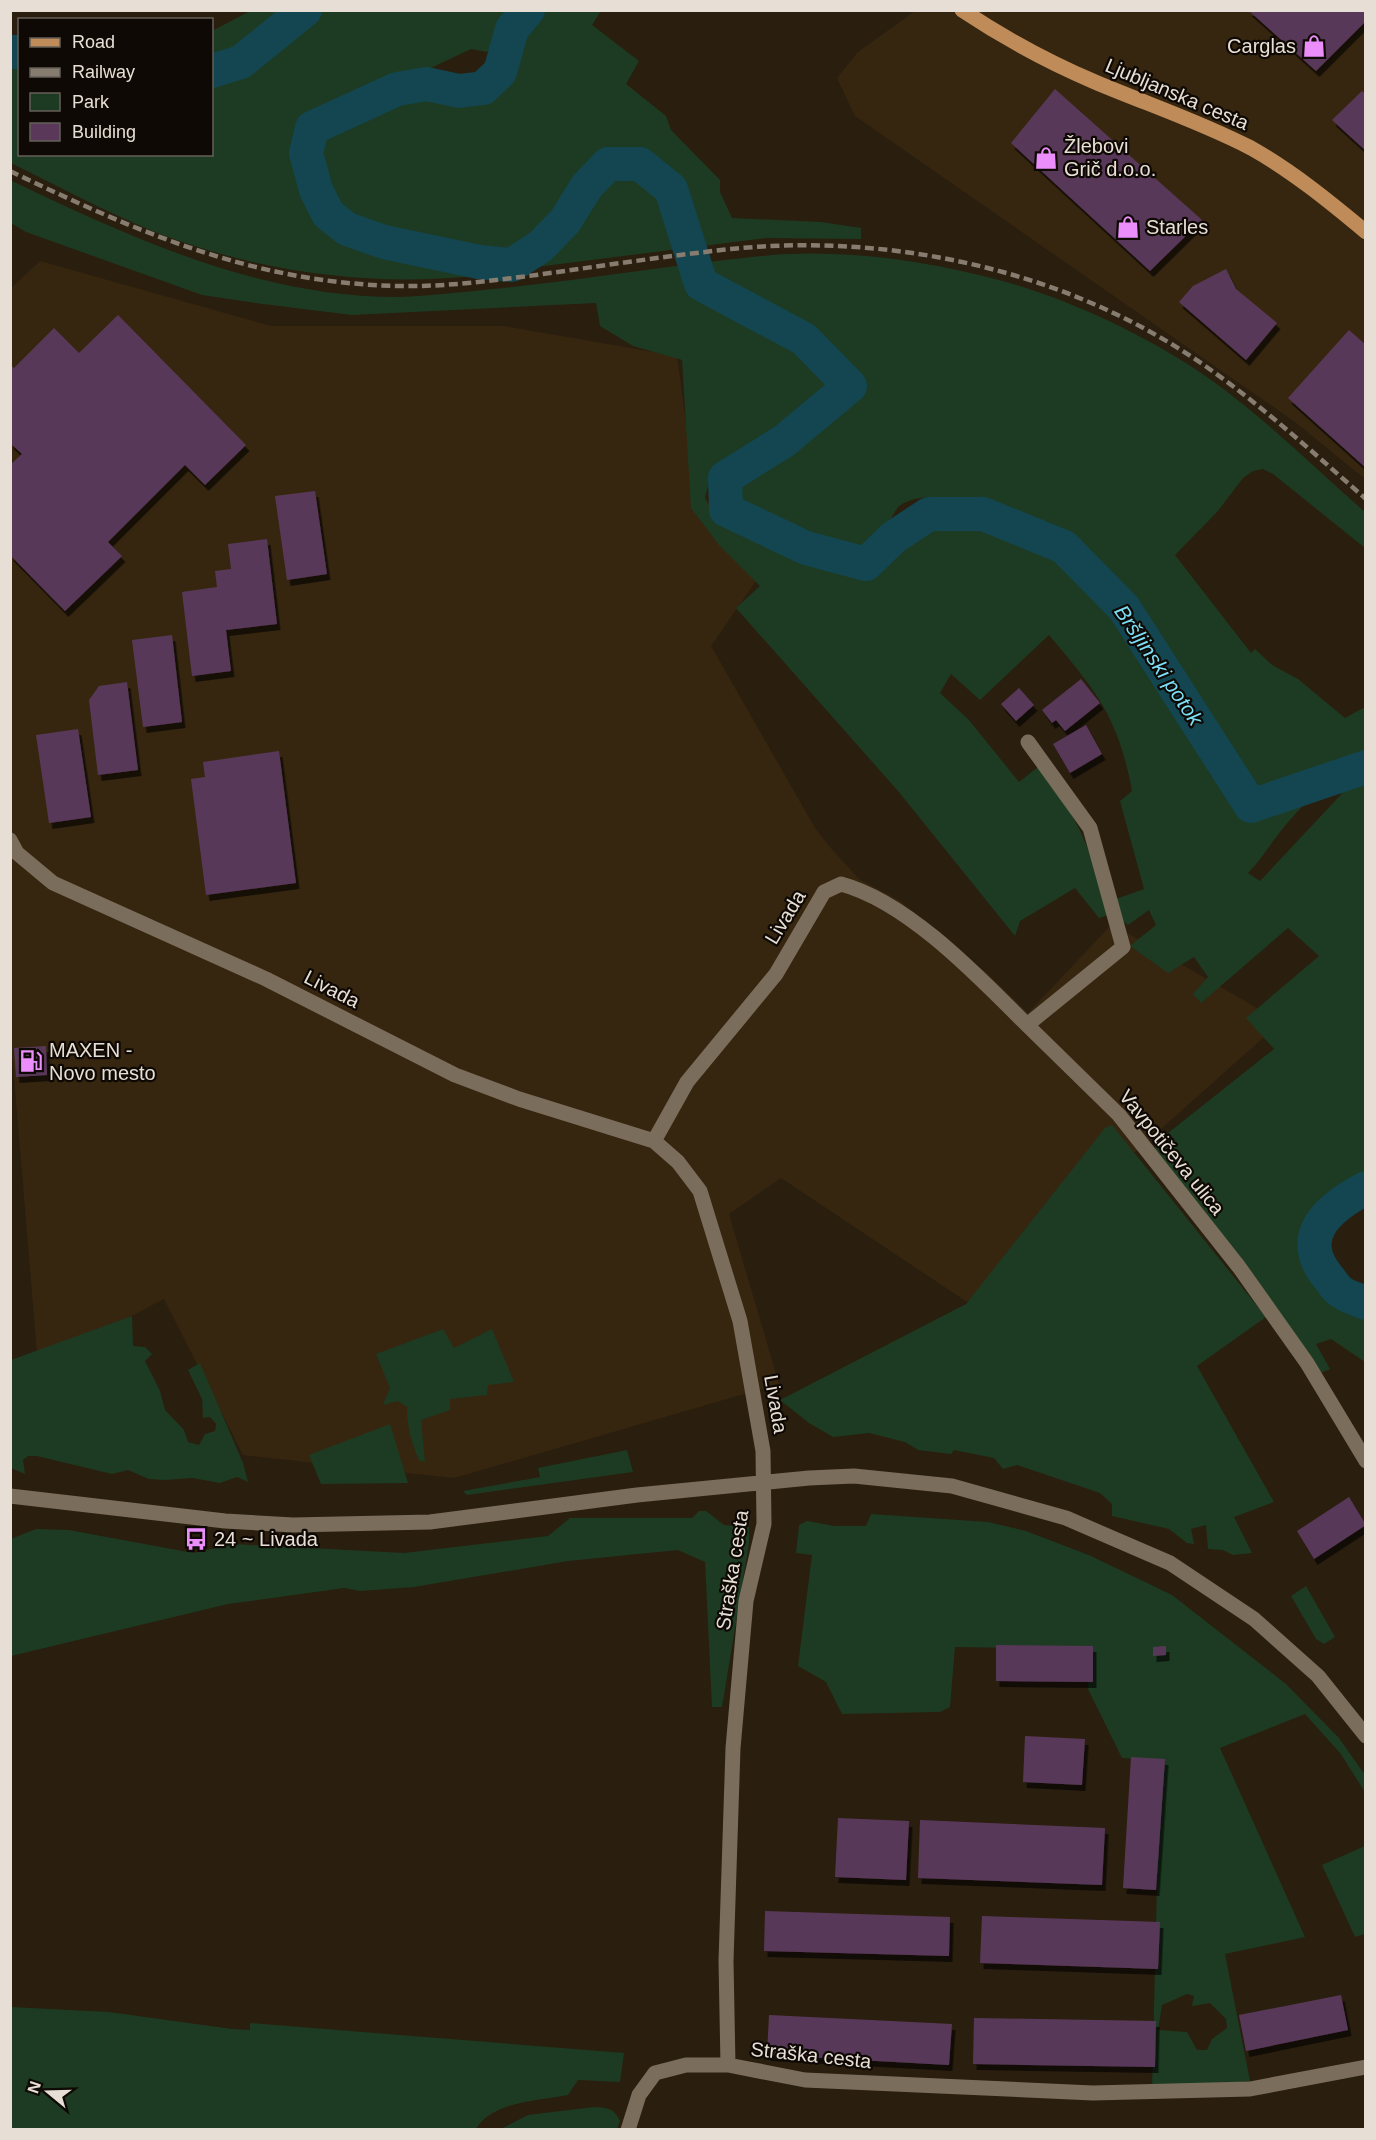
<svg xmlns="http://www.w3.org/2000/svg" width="1376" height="2140" font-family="Arial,sans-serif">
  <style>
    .built { fill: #362610 }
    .green { fill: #1d3b22; fill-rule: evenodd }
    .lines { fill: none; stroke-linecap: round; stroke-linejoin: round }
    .river { stroke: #134651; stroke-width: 34 }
    .building { fill: #593859; filter: url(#shadow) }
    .minor { stroke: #7b6d5b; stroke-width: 15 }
    .major { stroke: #bf8b59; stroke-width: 15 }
    .rail { stroke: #867c6f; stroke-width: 4.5; stroke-dasharray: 9 4.5; stroke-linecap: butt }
    .labels { text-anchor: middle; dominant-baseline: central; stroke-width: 4.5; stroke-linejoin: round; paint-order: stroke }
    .poi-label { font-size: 20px; fill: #e7dfd5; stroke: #0e0904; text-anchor: start }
    .street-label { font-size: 20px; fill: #e7dfd5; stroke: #0e0904 }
    .water-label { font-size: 21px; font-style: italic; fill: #7bdff7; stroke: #0e0904 }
  </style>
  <defs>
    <filter id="shadow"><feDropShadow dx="3.5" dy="6" stdDeviation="0" flood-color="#0009"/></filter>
  </defs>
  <rect width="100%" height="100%" fill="#2a1e0e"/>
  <path class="built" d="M915,11H1365V479L1295,422L855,116L837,78L858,52Z
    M40,261L271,326H504L677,356L695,491L772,558L711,646L815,828L829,846L859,879L900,901L989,975L1028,1013L1112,924L1281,1022L967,1302L781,1178L729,1214L779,1384L454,1478L243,1455L164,1299L38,1365L10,1028V289Z"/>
  <path class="green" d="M250,11H294L237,57L212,63V31Z
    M317,11H514L498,42L487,52L471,49L433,67L389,80L303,119L293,135C298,156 301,195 313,211C335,242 381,254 416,259C437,262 457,263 474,276C367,287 255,271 155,232C106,212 58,186 11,163V59H19L20,154H212V77L237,71L250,65Z
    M536,11H601L592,25L639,61L626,84L666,116L671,130L720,180V192L732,218L821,222L861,228V239L766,238L536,267L568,235L602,182L621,175L647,183L666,199L685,195C676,181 632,147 615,152C593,158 583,178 572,196C566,205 559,218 551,226C510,266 446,253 397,238C368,230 341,223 328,194C322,179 314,151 324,137C335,120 406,96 427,95C450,95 472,102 493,88C509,79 511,57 517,41C521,31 529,19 536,11Z
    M10,180C133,239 260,297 398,297C430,296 461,292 493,289C583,280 671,265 761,256C840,248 923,260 999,280C1064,297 1143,334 1198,371C1258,411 1311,465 1365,512V548L1273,474L1263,469L1253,471L1243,478L1218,511L1175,555L1251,653L1255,649L1272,665L1298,679L1345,718L1365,707V761C1329,777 1301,805 1277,836C1267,849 1260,861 1248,873L1260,881L1349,786L1365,774V1182L1341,1196L1309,1226C1303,1266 1328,1300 1365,1311V1362L1331,1339L1316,1344L1330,1369L1321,1373C1271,1297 1216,1228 1158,1159L1155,1148L1158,1141L1274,1049L1246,1018L1319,956L1288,928L1201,1003L1193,994L1208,977L1194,957L1168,973L1130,946L1156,925L1149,910L1128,925L1121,919L1116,899L1144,889L1120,801L1132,791C1118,716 1096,691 1049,635L980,700L951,674L940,693L969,720L1019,782L1038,767C1080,818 1092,852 1108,915L1099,918L1075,888L1020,921L1015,936L898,791L736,608L760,586L719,545L691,508L682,360L633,346L600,326L596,303L352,315L263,304L202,295L26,232L11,223ZM789,430L794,441L735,483L729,493L731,500L833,551C857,552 876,541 890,520C894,514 897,506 904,503C924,493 946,499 966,504C1040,520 1100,552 1147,612L1137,620L1058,557L1030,543L960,519L916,518L895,537L872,565L845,569L824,566L711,512L705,497L709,483L718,470Z
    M1112,1125L1266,1317L1197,1366L1274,1502L1234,1517L1252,1553L1233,1555L1223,1550L1208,1549L1206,1525L1191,1529L1194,1544L1187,1543L1169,1529L1112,1516V1504L1100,1493L1017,1465L1003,1469L994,1458L954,1450L951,1454L918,1450L905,1442L869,1433L833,1437L809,1423L780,1400L966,1304L1105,1128Z
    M132,1316L133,1346L145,1347L152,1354L145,1361L160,1391L165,1410L184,1430L188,1442L199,1445L205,1434L215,1431L216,1424L210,1417L203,1418L202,1399L188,1370L200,1363L243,1463L248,1482L237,1477L220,1483L192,1478L165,1480L149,1479L128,1470L112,1474L37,1456H28L23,1460L25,1474L11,1468V1360Z
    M443,1329L454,1348L492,1329L514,1382L488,1385L487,1395L450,1399V1410L421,1420L425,1462L419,1460C411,1442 407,1427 407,1407L398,1401L383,1405L390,1388L376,1354Z
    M390,1424L408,1483L321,1484L309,1455Z
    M627,1450L633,1472L467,1495L463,1491L540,1477L538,1468Z
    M699,1511H706L724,1525L749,1527V1543L722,1707H712L705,1562L678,1550L568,1561L414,1587L360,1591L344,1588L228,1604L11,1656V1539L36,1529L69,1530L193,1553L233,1544L404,1553L548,1536L570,1518H692Z
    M871,1514L988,1522L1026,1531L1091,1556L1172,1595L1286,1684L1339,1738L1365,1775V1792L1340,1753L1305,1714L1220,1748L1305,1937L1225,1954L1250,2081L1152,2091L1160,1760L1122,1758L1088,1689L1090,1649L955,1647L950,1707L940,1712L842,1714L826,1682L798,1666L812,1555L796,1553L799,1525L807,1521L835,1526H866ZM1187,1994L1194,1996L1192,2006L1210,2003L1226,2019L1227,2028L1212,2039L1207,2050H1197L1187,2032L1158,2030L1162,2005Z
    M1306,1586L1335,1637L1324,1644L1316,1639L1291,1596Z
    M1365,1846V1934L1355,1937L1322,1865Z
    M11,2007L109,2012L232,2029L250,2030V2023L624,2053L620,2082L578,2080L568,2095C539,2101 492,2101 476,2129H11Z
    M594,2107C608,2108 614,2108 620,2121L617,2129H501L528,2115Z"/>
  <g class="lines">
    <path class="river" d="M528,10L512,29L500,72L483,88L459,91L427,84L397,89L312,128L306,153L316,190L328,214L347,229L384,242L479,262L512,265L541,246L565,221L587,186L608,164H640L671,189L701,284L804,339L850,386L784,441L725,478L726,510L806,548L866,564L894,537L929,514H983L1064,547L1124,608L1251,806L1366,767
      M10,52H20
      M212,71L241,62L305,10
      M1366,1188C1328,1208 1295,1236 1328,1277C1332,1281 1335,1288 1340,1291C1346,1297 1358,1299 1366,1303"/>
  </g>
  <path class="building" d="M1248,10H1366V21L1316,71Z
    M1055,89L1202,220L1150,271L1011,143Z
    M1362,91L1366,94V151L1332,120Z
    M1226,269L1236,289L1277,323L1246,360L1179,302L1193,286Z
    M118,315L246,445L205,485L185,465L108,542L122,556L65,611L10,555V465L22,454L10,443V365L14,368L54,328L79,353Z
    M1349,330L1366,345V468L1288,398Z
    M315,491L327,574L287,580L275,496Z
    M267,539L277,624L226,630L231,671L192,676L182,592L217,587L215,571L231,569L228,544Z
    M172,635L182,722L143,727L132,640Z
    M1081,679L1100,703L1065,731L1056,720L1052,723L1042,710Z
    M127,682L138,770L98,775L89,700L99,686Z
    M1019,688L1034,705L1016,721L1001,704Z
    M1086,725L1102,754L1070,773L1053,744Z
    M78,729L91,817L49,823L36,735Z
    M279,751L296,883L206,895L191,779L205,777L203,762Z
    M46,1046L47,1075L16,1077L14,1048Z
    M1349,1497L1366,1525L1314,1559L1297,1531Z
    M996,1645L1093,1646V1682L996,1681Z
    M1166,1646V1655L1153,1656V1647Z
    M1025,1736L1085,1739L1082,1785L1023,1782Z
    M1131,1757L1165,1759L1156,1890L1123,1888Z
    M838,1818L909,1821L906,1880L835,1877Z
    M920,1820L1105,1828L1102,1885L918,1878Z
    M765,1911L950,1917L949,1956L764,1951Z
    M982,1916L1160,1922L1158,1969L980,1963Z
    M1341,1995L1348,2030L1246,2051L1239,2015Z
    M769,2015L952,2024L949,2065L767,2055Z
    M974,2018L1156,2021L1155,2067L973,2064Z"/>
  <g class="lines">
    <path class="minor" d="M1028,742L1090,828L1123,947L1027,1025L1119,1115L1239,1267L1307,1363L1366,1461
      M10,840L17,853L53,883L266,979L455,1075L519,1099L654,1141L678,1162L700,1191L740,1321L763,1451L764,1524L746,1601L733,1748L726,1961L728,2065L805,2080L1093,2093L1250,2089L1366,2067
      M654,1141L687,1082L776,974L824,892L841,884C908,902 978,976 1027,1025
      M10,1496L225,1521L293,1525L430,1522L637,1495L809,1478L854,1476L952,1486L1066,1518L1170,1563L1254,1619L1318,1676L1366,1736
      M628,2130L639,2095L655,2073L686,2065H728"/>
    <path class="major" d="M962,10C1004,38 1048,62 1095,82C1147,104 1201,122 1251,148C1292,171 1330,202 1366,232"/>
    <path class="rail" d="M10,171C137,232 254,283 398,286C444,287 490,281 536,275C601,266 666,256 731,249C898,232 1078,273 1215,373C1268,411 1317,456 1366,499"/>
  </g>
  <defs>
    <g id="shop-bare" transform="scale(1.8)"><path d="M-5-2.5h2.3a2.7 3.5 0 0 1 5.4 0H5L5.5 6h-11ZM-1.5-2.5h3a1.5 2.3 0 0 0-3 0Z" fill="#eb8dfb" stroke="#0e0904" stroke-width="2.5" paint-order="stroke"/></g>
    <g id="fuel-bare" transform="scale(1.8)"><path d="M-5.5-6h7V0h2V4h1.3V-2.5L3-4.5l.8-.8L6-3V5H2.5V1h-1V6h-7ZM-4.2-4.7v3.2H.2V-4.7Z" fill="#eb8dfb" stroke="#0e0904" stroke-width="2.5" paint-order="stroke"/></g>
    <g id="bus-bare" transform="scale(1.8)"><path d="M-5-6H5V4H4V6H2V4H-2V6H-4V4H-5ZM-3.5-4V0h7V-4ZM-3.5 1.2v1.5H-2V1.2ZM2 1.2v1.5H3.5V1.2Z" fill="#eb8dfb" stroke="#0e0904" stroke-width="2.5" paint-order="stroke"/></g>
  </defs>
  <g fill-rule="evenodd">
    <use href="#shop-bare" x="1314" y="46"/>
    <use href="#shop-bare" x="1046" y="158"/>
    <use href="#shop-bare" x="1128" y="227"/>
    <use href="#fuel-bare" x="31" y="1061"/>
    <use href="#bus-bare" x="196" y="1539"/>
  </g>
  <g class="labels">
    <g class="poi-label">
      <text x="1296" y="46" text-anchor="end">Carglas</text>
      <text x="1064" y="146">Žlebovi<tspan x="1064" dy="23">Grič d.o.o.</tspan></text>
      <text x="1146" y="227">Starles</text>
      <text x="49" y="1050">MAXEN -<tspan x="49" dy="23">Novo mesto</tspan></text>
      <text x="214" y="1539">24 ~ Livada</text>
    </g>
    <g class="street-label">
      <text transform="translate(1177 94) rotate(23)">Ljubljanska cesta</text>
      <text transform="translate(785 917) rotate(-59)">Livada</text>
      <text transform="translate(332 989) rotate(27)">Livada</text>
      <text transform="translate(1172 1152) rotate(51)">Vavpotičeva ulica</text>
      <text transform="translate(776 1404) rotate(80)">Livada</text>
      <text transform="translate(732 1570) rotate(-81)">Straška cesta</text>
      <text transform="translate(811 2055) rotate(6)">Straška cesta</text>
    </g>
    <g class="water-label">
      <text transform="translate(1159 665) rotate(56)">Bršljinski potok</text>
    </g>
  </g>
  <rect width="1376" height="2140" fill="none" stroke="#e7dfd5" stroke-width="24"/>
  <rect x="18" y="18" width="195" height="138" fill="#0e0904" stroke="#655f58" stroke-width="1.5"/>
  <rect x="30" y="38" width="30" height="9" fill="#bf8b59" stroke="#655f58" stroke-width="1.5"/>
  <text x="72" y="48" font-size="18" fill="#e7dfd5">Road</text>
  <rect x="30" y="68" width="30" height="9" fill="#867c6f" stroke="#655f58" stroke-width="1.5"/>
  <text x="72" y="78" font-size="18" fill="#e7dfd5">Railway</text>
  <rect x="30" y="93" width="30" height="18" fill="#1d3b22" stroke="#655f58" stroke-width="1.5"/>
  <text x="72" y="108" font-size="18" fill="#e7dfd5">Park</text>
  <rect x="30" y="123" width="30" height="18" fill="#593859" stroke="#655f58" stroke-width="1.5"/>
  <text x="72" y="138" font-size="18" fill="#e7dfd5">Building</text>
  <g transform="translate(48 2092) rotate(289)" stroke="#0e0904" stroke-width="4.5" paint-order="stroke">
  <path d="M0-4.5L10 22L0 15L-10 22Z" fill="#e7dfd5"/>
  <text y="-9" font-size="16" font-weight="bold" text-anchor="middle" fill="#e7dfd5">N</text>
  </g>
</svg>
